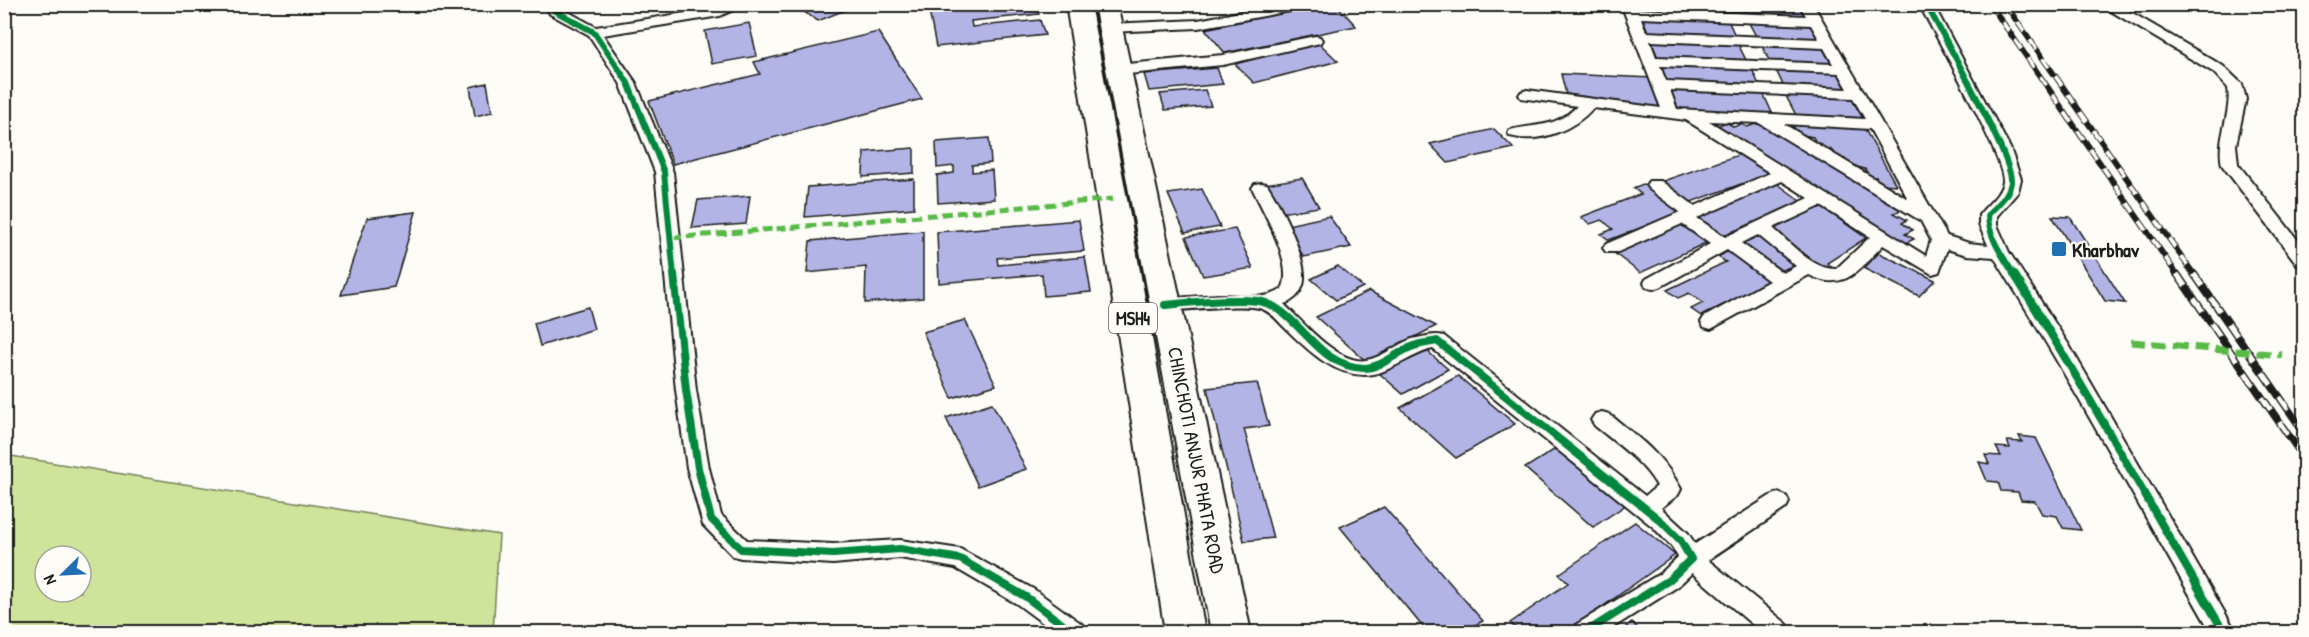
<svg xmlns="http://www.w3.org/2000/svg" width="2309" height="637" font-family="'Patrick Hand',sans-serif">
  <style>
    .green { fill: #cee49a; stroke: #75805b; stroke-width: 1.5; fill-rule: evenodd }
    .building { fill: #b2b4e5; stroke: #1c1c1c; stroke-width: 1.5 }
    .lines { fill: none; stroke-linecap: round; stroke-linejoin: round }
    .minor-casing { stroke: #1c1c1c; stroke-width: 4 }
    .primary-casing { stroke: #1c1c1c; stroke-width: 4 }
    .minor { fill: #fdfcf7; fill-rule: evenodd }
    .primary { fill: #fdfcf7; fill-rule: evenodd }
    .rail-far1-casing { stroke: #1c1c1c; stroke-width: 6 }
    .rail-casing { stroke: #1c1c1c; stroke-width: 8 }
    .rail-far1 { stroke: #fdfcf7; stroke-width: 4; stroke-dasharray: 11; stroke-linecap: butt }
    .rail { stroke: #fdfcf7; stroke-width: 5; stroke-dasharray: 15; stroke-linecap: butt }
    .quiet-far1 { stroke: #58b947; stroke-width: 5; stroke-dasharray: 10 5; stroke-linecap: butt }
    .quiet { stroke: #58b947; stroke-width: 7; stroke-dasharray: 14 7; stroke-linecap: butt }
    .cycleway-far1-casing { stroke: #fdfcf7; stroke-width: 9 }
    .cycleway-casing { stroke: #fdfcf7; stroke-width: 12 }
    .cycleway-far1 { stroke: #00873e; stroke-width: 6 }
    .cycleway { stroke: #00873e; stroke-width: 8 }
    .poi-dot { fill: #1f6fb2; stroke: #fdfcf7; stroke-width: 2 }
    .labels { text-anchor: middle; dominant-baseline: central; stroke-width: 4.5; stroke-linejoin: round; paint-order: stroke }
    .shield { fill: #fdfcf7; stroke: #605f5e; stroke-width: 1.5 }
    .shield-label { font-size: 18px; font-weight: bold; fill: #1c1c1c }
    .poi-label { font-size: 20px; font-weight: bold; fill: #1c1c1c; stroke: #fdfcf7; text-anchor: start }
    .street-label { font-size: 20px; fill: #1c1c1c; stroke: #fdfcf7 }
  </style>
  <rect width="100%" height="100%" fill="#fdfcf7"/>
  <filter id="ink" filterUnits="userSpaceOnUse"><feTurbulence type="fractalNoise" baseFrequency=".0167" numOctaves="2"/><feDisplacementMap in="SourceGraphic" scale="12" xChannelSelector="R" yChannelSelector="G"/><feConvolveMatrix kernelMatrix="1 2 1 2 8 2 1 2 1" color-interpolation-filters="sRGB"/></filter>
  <g filter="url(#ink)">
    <path class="green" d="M5,455L499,535L493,632H5ZM45,556H81V592H45Z"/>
    <path class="building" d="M806,4H837L845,10L818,21L798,8Z
      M878,4H908V6L878,9Z
      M992,4H1036L1039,14L971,21L972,27L1040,20L1045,35L936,47L929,11Z
      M1327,4H1336L1356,26L1225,53L1205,29Z
      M1637,4H1722L1727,15L1640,11Z
      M1741,4H1799L1807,18L1747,15Z
      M1642,17L1728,20L1736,38L1649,34Z
      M1748,21L1810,24L1821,41L1757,38Z
      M749,23L757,56L712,64L705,31Z
      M878,32L922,99L673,164L649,101L760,74L754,62Z
      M1651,40L1738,44L1747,62L1658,58Z
      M1318,42L1338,61L1254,83L1235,64Z
      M1761,44L1822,47L1832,65L1770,62Z
      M1659,63L1751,67L1760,87L1667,83Z
      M1217,68L1223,84L1149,91L1144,74Z
      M1775,68L1837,71L1847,90L1784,87Z
      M1561,74L1653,78L1664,108L1566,94Z
      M487,83L492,112L475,116L470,87Z
      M1670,89L1763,93L1773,115L1678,110Z
      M1205,90L1211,106L1165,110L1160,94Z
      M1785,94L1851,98L1863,118L1796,115Z
      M1726,122L1734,127L1741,124L1747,127L1759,123L1901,210L1894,213L1907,220L1902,223L1913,230L1905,234L1914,239L1904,244L1717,126Z
      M1785,122L1863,126L1896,185L1880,184L1876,177L1869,176L1865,169L1848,165L1845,159H1840L1830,149H1824L1821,144L1816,143L1813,137L1797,134L1794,127H1787Z
      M1494,129L1513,148L1448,163L1430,144Z
      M989,138L991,163L972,165V172L992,170L994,199L938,203L937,175L954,173V166L937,168L936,142Z
      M914,148V173L863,177L864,152Z
      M1741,154L1769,174L1691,202L1663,181Z
      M1302,178L1319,207L1280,213L1265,184Z
      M914,179V208L805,217L808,187Z
      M1643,184L1681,212L1609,240L1601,234L1613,229L1602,220L1590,224L1581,217L1641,194L1633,188Z
      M1778,184L1805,204L1718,237L1692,216Z
      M1202,189L1220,227L1185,233L1168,194Z
      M750,196L746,224L692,228L698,200Z
      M1816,203L1866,238L1827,263L1834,269L1828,271L1770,229Z
      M416,212L394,287L341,295L367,218Z
      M1329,216L1351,247L1304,257L1283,226Z
      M2052,216L2070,217L2125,303L2105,301Z
      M1079,220L1084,251L997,258L998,265L1085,257L1091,292L1044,296L1042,274L939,283L937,232Z
      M1683,222L1710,241L1640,273L1614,253Z
      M1235,229L1253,268L1203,276L1186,237Z
      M923,231V298L865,303L866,267L807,273L810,241Z
      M1758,231L1783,249L1777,252L1795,265L1777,272L1735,240Z
      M1728,251L1771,281L1701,316L1691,309L1703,303L1689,293L1678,298L1667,290L1726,262L1718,257Z
      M1879,253L1935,280L1919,296L1863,268Z
      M1338,266L1363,287L1336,300L1311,279Z
      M1369,291L1436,326L1367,362L1316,317Z
      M588,307L594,329L540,346L534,323Z
      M965,320L996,385L952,398L923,332Z
      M1426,350L1448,369L1403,394L1380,374Z
      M1458,376L1515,424L1456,458L1400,408Z
      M1257,383L1269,426L1244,429L1273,538L1244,541L1207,388Z
      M992,403L1026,469L978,486L946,418Z
      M2019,436L2036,438L2081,530L2063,528L2057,516L2042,514L2035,501L2021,500L2018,492L2001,491L1998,482L1987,481L1979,462L1989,464L1985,455L2001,456L1996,447L2010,448L2007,441L2022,442Z
      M1557,448L1626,505L1593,527L1525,468Z
      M1384,507L1483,621L1461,632H1427L1340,527Z
      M1635,522L1675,555L1567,632H1520L1510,623L1568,583L1559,574Z
      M1632,623L1642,632H1619Z"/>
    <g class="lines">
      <g class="minor-casing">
        <path id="minor" d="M544,4H558L561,8L596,27L717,8L726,4H747L720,16L603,35L636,83L673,172L696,390L709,468L721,515L747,540L833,544L900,540L960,549L1035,590L1082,624L1085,632H1055L1017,604L955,568L900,558L833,564L741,558L733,556L703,525L687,468L676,390L655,172L620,83L589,35L550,14Z
          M1281,4H1314L1307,8L1198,28L1109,32L1102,28L1109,24L1198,20Z
          M1621,4H1635L1637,9L1806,16L1799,4H1813L1947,236L1969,243L1988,245L1979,225V215C1987,204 2000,196 2003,182C2006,160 1934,33 1919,4H1933L2010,148L2021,179L2018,192L1997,216V225L2009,252L2069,345L2236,632H2211C2139,507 2071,380 1994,257L1967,255L1947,249L1939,272L1932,274L1883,245C1859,269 1846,293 1809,275L1711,329L1704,327L1701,322L1704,317L1769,281L1727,250L1660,287L1653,289L1646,287L1644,283L1646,279L1710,244L1682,224L1618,252H1606L1603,248L1606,244L1680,212L1649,189L1646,185L1649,181H1661L1695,206L1770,173L1686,120L1593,108C1574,130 1539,144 1510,136L1508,133L1510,130C1537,123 1555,129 1577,106L1521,98L1519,95L1521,92L1527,90L1661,108ZM1641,18L1811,25L1819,39L1646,32ZM1650,41L1824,48L1833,64L1656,57ZM1660,66L1839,73L1848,89L1666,81ZM1670,90L1853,98L1865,119L1677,109ZM1709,121L1759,123L1921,221L1931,240L1926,256ZM1784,124L1870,129L1908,199ZM1782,181L1809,198L1725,237L1697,218ZM1821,206L1870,237L1836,269C1813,270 1789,242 1773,228ZM1758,235L1796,266L1783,273L1741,243Z
          M2099,4H2117L2223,66L2242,84L2246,99L2236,145L2238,164L2304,248V266L2297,264L2222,165C2216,138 2232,115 2228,88L2213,72Z
          M1315,36L1320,37L1322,40L1320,43L1223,65L1117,75L1109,70L1117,65L1223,55Z
          M1261,183L1267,184C1280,204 1310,263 1303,285C1300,295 1293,301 1284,304C1302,322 1339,365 1366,360C1382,358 1397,344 1412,339C1423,337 1434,333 1444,336L1645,496L1657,486C1643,461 1617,444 1595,426L1591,420L1595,414L1602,412L1609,414C1638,437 1664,456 1681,489L1678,495L1661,508L1688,533L1695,544L1770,496L1778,493L1786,496L1789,502L1786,508L1708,560L1787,624L1790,632H1761L1692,573L1677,587L1606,632H1574L1577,624L1661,573L1678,557L1672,547L1653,527L1433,349C1411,354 1387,375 1365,375C1331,375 1306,348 1283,326C1277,320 1271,312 1262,309C1244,303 1187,310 1165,311L1158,310L1155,305L1158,300L1165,299C1182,297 1200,296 1217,295C1237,294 1265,302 1282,289C1295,265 1263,211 1252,188L1255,184Z"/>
      </g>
      <g class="primary-casing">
        <path id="primary" d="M1066,4H1090L1127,199L1205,632H1165Z
          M1094,4H1117L1251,632H1211Z"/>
      </g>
      <use href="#minor" class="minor"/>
      <use href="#primary" class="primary"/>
      <g class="rail-far1-casing">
        <path id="rail-far1" d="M1990,4L2178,276
          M2005,4L2195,276"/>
      </g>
      <g class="rail-casing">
        <path id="rail" d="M2177,274L2304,458
          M2194,274L2304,432"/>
      </g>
      <use href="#rail-far1" class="rail-far1"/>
      <use href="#rail" class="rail"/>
      <path class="quiet-far1" d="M672,238L1113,199"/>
      <path class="quiet" d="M2131,342L2282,355"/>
      <g class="cycleway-far1-casing">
        <path id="cycleway-far1" d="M551,4L555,11L594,32L628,83L664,172L674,276
          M1926,4C1941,32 2014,159 2011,182C2009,196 1997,205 1988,215C1988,237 2004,258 2015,276"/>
      </g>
      <g class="cycleway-casing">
        <path id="cycleway" d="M674,274L686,390L698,468L711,519L741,549L833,554L900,549L960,559L1026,597L1073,632
          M2014,274C2088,391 2154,513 2224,632
          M1165,305C1187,303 1248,296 1266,303C1302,317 1318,367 1364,368C1382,368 1398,351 1414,346C1422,343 1430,343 1437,341L1661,521L1680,540L1691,559L1669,580L1586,632"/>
      </g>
      <use href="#cycleway-far1" class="cycleway-far1"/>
      <use href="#cycleway" class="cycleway"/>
    </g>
  </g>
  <rect class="poi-dot" x="2051" y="241" width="16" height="16" rx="3"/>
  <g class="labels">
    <rect class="shield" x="1109" y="303" width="48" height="30" rx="4.5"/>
    <g class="shield-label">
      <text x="1133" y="318">MSH4</text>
    </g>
    <g class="poi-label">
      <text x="2072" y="249">Kharbhav</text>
    </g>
    <g class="street-label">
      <text transform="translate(1197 460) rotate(79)">CHINCHOTI ANJUR PHATA ROAD</text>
    </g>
  </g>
  <rect width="2309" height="637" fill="none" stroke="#fdfcf7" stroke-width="24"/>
  <rect x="12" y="12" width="2285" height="613" fill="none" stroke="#1c1c1c" stroke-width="2" filter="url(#ink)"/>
  <g transform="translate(63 574) rotate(246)"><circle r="28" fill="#fdfcf7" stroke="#a3a29f" stroke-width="1.5"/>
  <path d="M0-4.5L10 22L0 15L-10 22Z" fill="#1f6fb2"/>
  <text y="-9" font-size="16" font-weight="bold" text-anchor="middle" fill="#1c1c1c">N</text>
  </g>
</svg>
